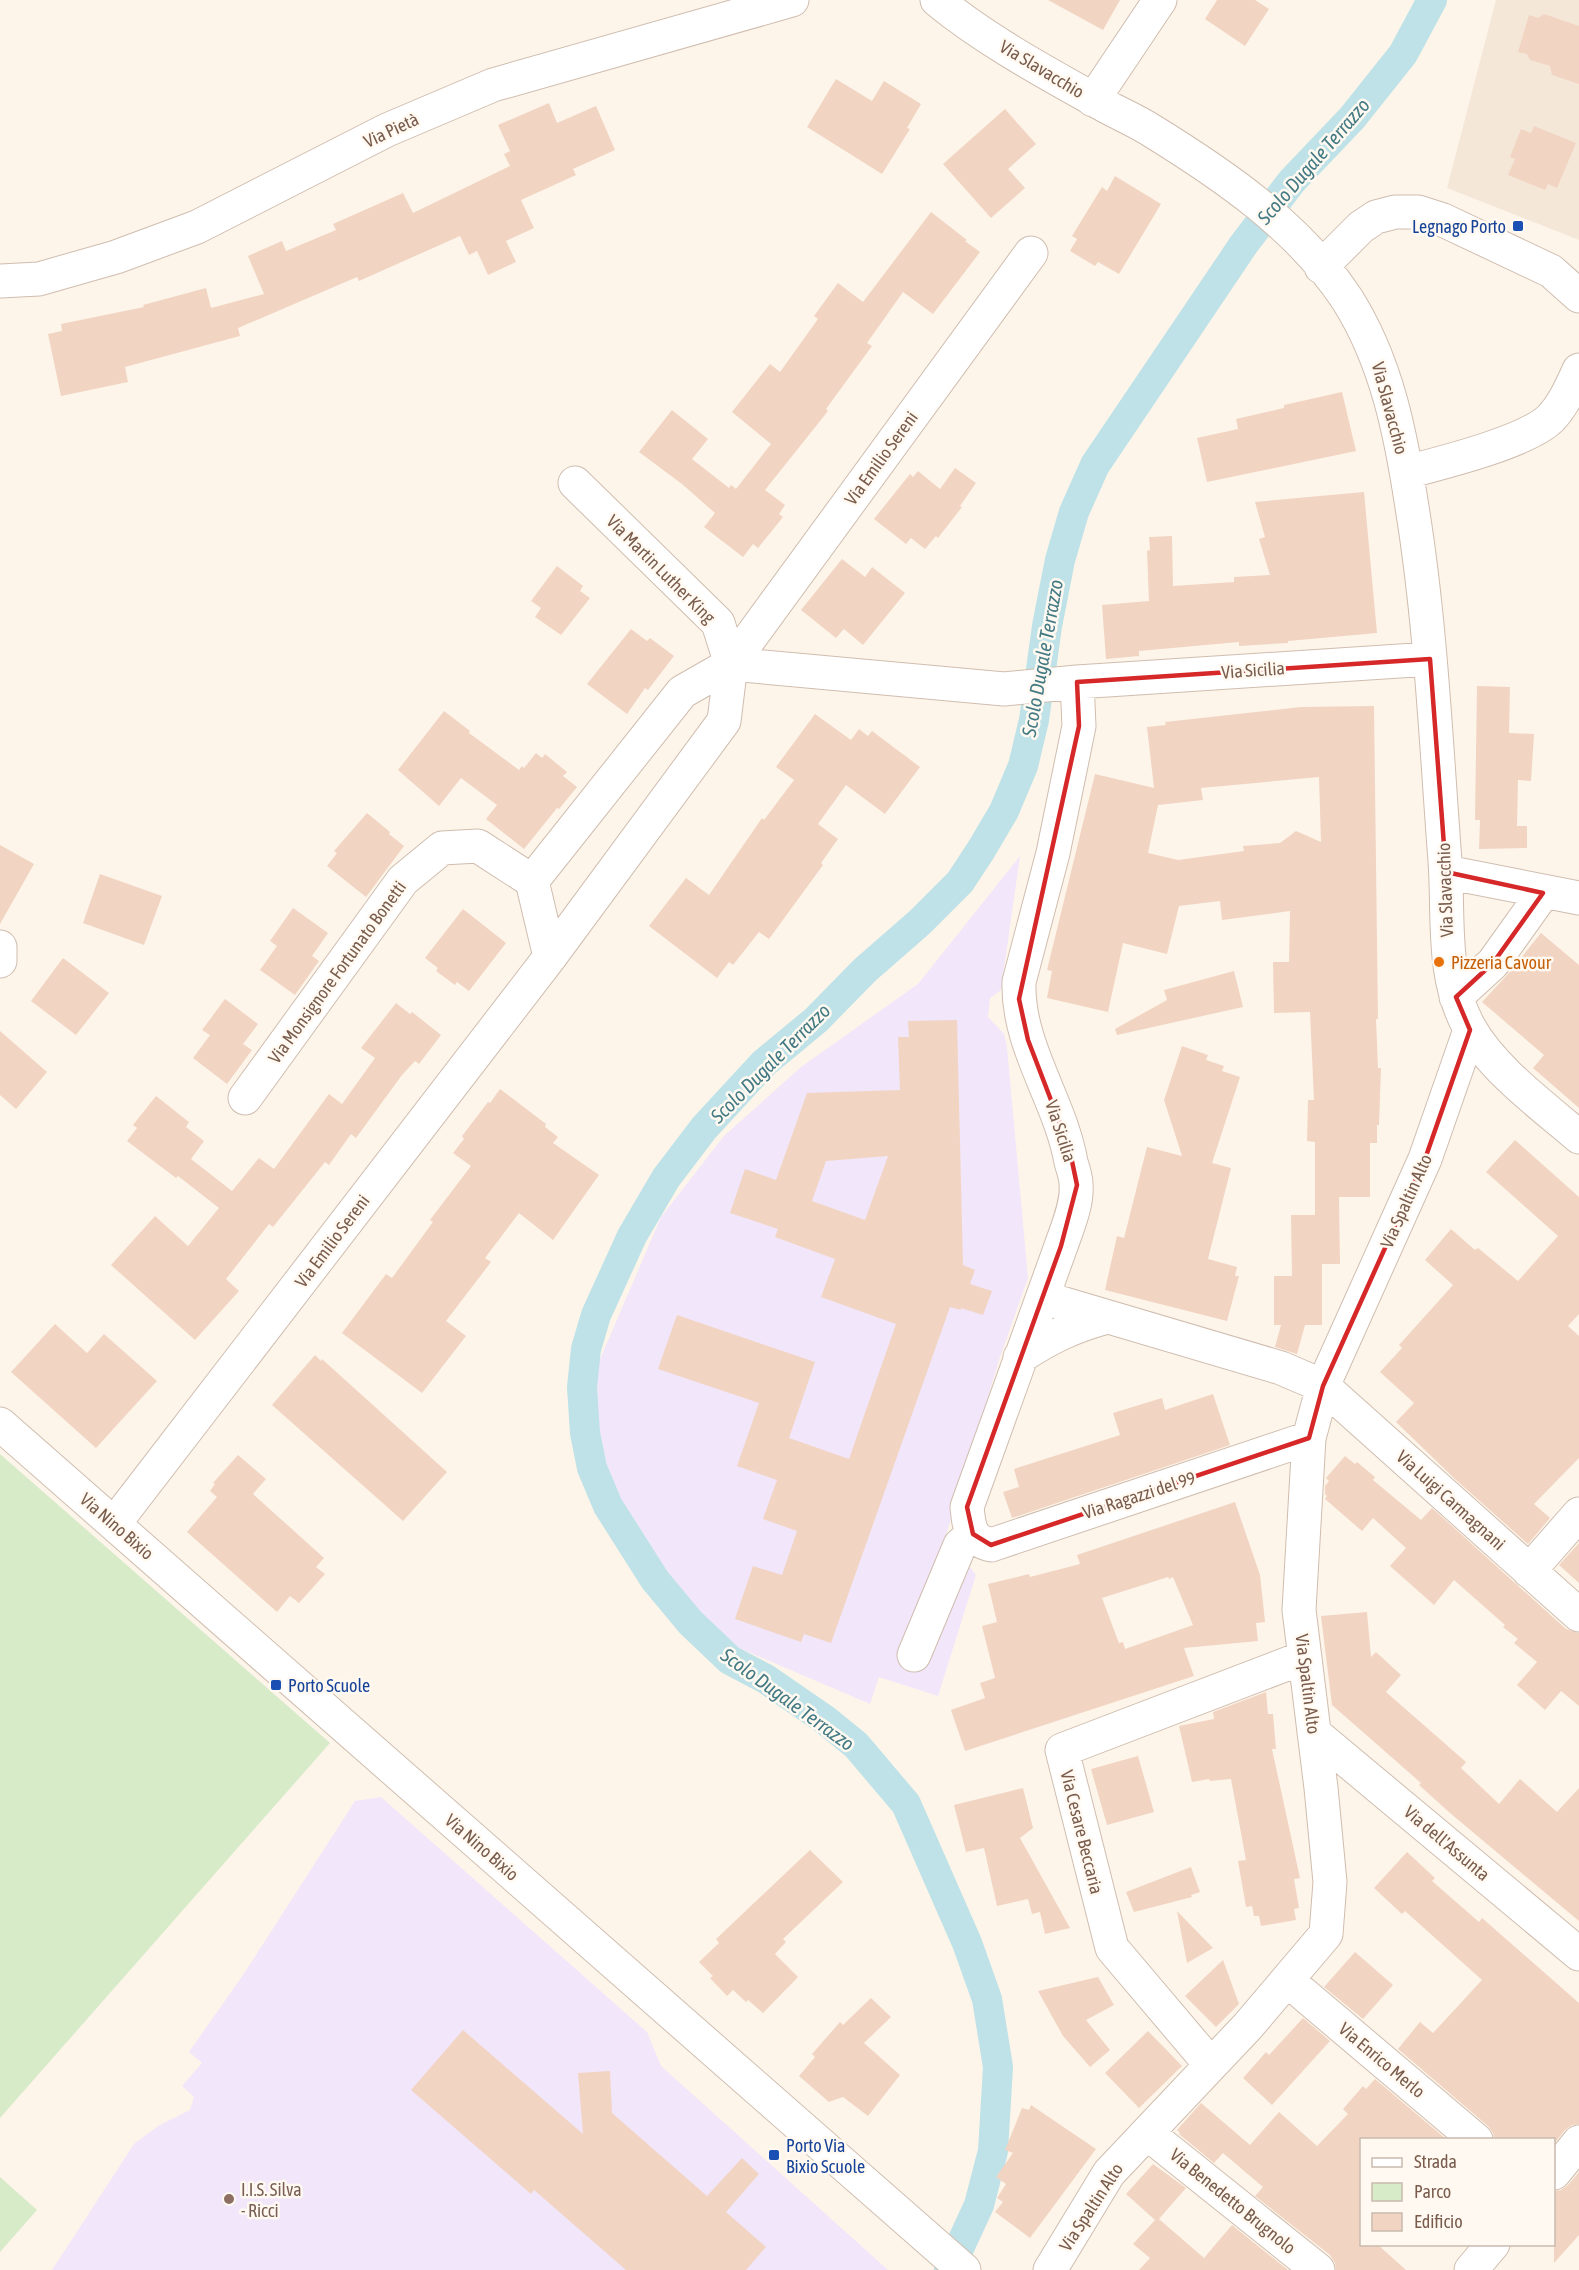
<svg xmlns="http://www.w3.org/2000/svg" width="1579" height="2270" font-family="'Asap Condensed',sans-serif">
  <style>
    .residential { fill: #f5e7d8 }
    .education { fill: #f2e6fa }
    .green { fill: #d7ebc8 }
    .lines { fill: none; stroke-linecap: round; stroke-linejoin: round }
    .canal { stroke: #bee2e7; stroke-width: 30 }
    .building { fill: #f2d4c2; fill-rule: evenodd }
    .minor-casing { stroke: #d0bdaf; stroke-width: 35 }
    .minor { stroke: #fff; stroke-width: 33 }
    .marked { fill: none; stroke: #d62828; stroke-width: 4.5; stroke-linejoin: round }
    .transit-dot { fill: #1a4fb4; stroke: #fff9f1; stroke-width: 2 }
    .food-dot { fill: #e8710a; stroke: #fff9f1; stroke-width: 2 }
    .education-dot { fill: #8d6e63; stroke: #fff9f1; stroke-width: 2 }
    .labels { text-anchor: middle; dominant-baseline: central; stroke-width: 5; stroke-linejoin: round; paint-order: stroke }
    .street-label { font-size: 18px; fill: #795c4c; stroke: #fff9f1 }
    .transit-label { font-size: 18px; fill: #164399; stroke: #fff9f1; text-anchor: start }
    .food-label { font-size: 18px; fill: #c56008; stroke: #fff9f1; text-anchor: start }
    .education-label { font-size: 18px; fill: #785e54; stroke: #fff9f1; text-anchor: start }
    .water-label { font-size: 20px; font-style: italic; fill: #437a84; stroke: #fff9f1 }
  </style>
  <rect width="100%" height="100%" fill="#fdf5ea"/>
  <path class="residential" d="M1496,0H1579V240L1447,188Z"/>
  <path class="education" d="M1020,856L1001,990L990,998L988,1017L1004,1034L1007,1047L1028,1278L1000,1357L946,1535L976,1575L938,1696L879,1677L870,1704L725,1642L697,1626L661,1593L636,1560L613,1514L588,1451L586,1415L598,1364L661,1217L724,1136L801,1067L918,984Z
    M381,1797L647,2032L661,2066L888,2270H52L134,2144L158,2126L190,2110L194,2097L182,2086L202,2063L189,2052L243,1975L355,1801Z"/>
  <path class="green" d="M0,1454L330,1743L0,2118Z
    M0,2177L37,2210L0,2252Z"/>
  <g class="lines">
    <path class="canal" d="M949,2270L979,2205L993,2151L998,2067L987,1999L967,1943L906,1804L856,1745L824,1719L766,1679L730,1660L690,1622L655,1580L608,1506L592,1468L585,1433L582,1387L586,1349L596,1315L632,1236L666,1178L704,1128L764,1063L816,1020L865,970L920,922L960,882L981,850L1004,811L1023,766L1034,720L1047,626L1060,560L1074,512L1095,465L1244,244L1292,181L1352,118L1403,54L1432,0"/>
  </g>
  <path class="building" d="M1048,0H1120L1103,30Z
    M1217,0H1255L1269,9L1245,46L1205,19Z
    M1544,14L1579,26V84L1552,75L1550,66L1530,60L1527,54L1518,52L1529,15L1538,18Z
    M836,79L872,101L884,81L921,104L907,128L910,129L882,174L807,127Z
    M549,103L557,123L596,106L615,150L573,169L576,175L521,200L534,228L506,241L516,262L488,275L477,251L469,255L460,236L359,281L357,277L238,328L240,336L125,367L128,382L61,396L48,334L62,331L61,324L144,307L143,305L206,288L211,308L264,294L248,256L282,241L286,251L336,230L333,224L403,193L413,213L510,166L504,154L510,151L498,125Z
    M1005,109L1036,144L1008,169L1025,188L991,218L943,164Z
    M1534,126L1576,143L1557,188L1548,184L1545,190L1508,175L1515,159L1510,157L1521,129L1531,133Z
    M1115,176L1161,204L1119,274L1098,262L1095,266L1070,251L1077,239L1072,236L1102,187L1107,191Z
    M931,212L967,240L965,241L980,252L933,314L903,292L867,343L872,346L826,409L828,411L765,490L785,505L779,514L783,517L758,548L753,544L743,557L704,527L715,513L682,484L639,452L672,410L708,439L692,459L729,488L731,485L736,489L771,444L732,412L770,364L780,372L818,319L814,316L838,283L863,302Z
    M1342,392L1356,451L1207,482L1197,438L1238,429L1236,419L1284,408V405Z
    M955,468L976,483L960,506L962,507L938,538L936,536L925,549L911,538L906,544L874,519L910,474L913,477L918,471L940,489Z
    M1364,492L1377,633L1288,641V643L1239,646V642L1139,651V656L1106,659L1102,605L1149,601L1147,551L1150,550L1149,537L1172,536L1173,586L1234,582V577L1270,575L1259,539L1265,537L1255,502Z
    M842,559L865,577L872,567L905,593L863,645L844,629L836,638L801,610Z
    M557,566L583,586L580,591L590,598L561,635L535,617L541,608L531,601Z
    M631,629L647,641L650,638L674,656L648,690L645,688L627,714L587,684Z
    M1477,686L1510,687L1509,733L1534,734L1531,781L1518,780L1517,826H1527V848L1479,849L1480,820H1475Z
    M1374,706L1378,1019H1376L1378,1068H1381L1379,1125H1377V1143H1370V1197H1339L1340,1264H1322V1325H1305L1297,1354L1275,1347L1281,1325H1274V1276H1292L1291,1215H1315V1142L1307,1141L1308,1100H1314L1310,1012L1274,1013L1273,962H1289L1290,911L1222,920L1220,901L1179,906L1167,954L1123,943L1108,1012L1047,998L1052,971L1047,970L1095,774L1154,788L1147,727L1166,725L1165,722L1301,707ZM1319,777L1321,842L1296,831L1280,843L1243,846L1244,851L1178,860L1148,853L1158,805L1203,800L1201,788Z
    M444,711L470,731L469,733L519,770L522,766L524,768L536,753L542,758L545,754L567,772L563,776L577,787L559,809L557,808L524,849L486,819L497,805L461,778L439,806L398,770Z
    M815,714L851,740L859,729L868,736L872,731L920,767L885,814L846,785L818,824L838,839L821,863L823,865L769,939L759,932L733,965L729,962L717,978L649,926L686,878L709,895L762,818L764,820L794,780L776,767Z
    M367,813L390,832L389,834L404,846L366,897L327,866L337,853L334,851Z
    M0,845L34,864L0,924Z
    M100,874L162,896L144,945L83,923Z
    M293,908L328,933L312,956L319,961L295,995L260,970L277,946L270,941Z
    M463,909L506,943L469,991L457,982L455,985L436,971L438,968L425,958Z
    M1541,933L1579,965V1108L1533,1068L1544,1055L1482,1002L1508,974Z
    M63,958L109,993L76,1035L31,1001Z
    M1234,971L1243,1007L1117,1035L1115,1029L1167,1000L1164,990Z
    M225,999L258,1024L243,1044L252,1050L227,1084L193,1058L210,1035L202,1030Z
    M396,1003L410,1014L412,1012L441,1035L419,1064L415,1061L402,1075L356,1138L351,1134L329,1165L325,1162L273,1227L269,1224L226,1279L239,1291L195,1340L111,1265L155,1216L188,1246L219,1208L178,1176L176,1178L127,1141L137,1128L133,1125L156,1096L189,1122L186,1127L204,1141L191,1159L232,1191L259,1158L274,1169L329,1094L342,1104L375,1058L361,1048Z
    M957,1020L963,1265L975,1270L970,1284L992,1291L983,1315L961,1308V1310L950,1307L831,1643L804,1634L801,1642L735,1619L753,1566L782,1575L797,1531L763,1519L777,1480L737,1466L759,1403L658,1369L677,1315L815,1362L789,1438L849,1459L896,1324L821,1297L835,1259L775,1237L778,1229L730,1213L745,1169L776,1180L807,1093L900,1090L898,1037H909L908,1021ZM888,1156L865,1220L812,1201L826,1161Z
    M0,1031L47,1072L16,1109L0,1095Z
    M1182,1046L1208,1055L1206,1060L1224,1066L1222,1071L1240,1077L1212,1163L1231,1168L1208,1259L1237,1267L1235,1276H1239L1227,1321L1105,1290L1117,1236L1124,1238L1147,1147L1182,1156L1164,1100Z
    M500,1089L546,1124L545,1127L558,1137L553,1143L599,1175L553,1240L519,1213L485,1258L491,1262L446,1321L466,1336L422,1393L342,1333L386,1274L392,1278L433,1222L430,1220L471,1166L453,1153L464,1139L462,1136L488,1102L490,1103Z
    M1515,1140L1579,1197V1314L1568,1326L1579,1336V1458L1534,1504L1550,1518L1528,1544L1456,1480L1396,1422L1414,1403L1380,1372L1402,1348L1399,1345L1453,1285L1425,1260L1451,1229L1475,1250L1478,1248L1518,1281L1558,1236L1486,1172Z
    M55,1324L87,1353L104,1334L157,1381L96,1448L11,1372Z
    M315,1355L321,1361L322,1359L447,1472L403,1521L272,1405Z
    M1213,1394L1230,1445L1012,1518L1003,1492L1019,1487L1014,1469L1120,1435L1113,1413L1162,1398L1165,1410Z
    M238,1455L266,1479L253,1494L324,1558L316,1567L325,1574L299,1603L290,1596L277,1612L187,1532L217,1497L210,1491L215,1484L213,1483Z
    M1345,1456L1355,1464L1357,1462L1375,1477L1373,1480L1421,1520L1432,1508L1566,1629L1579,1633V1706L1561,1691L1545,1710L1517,1685L1537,1662L1514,1643L1518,1639L1503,1627L1505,1625L1454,1580L1434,1605L1390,1566L1406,1548L1373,1518L1362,1531L1325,1499L1327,1496L1325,1494V1486L1329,1481L1326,1478Z
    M1235,1502L1260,1575L1265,1622L1256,1623L1258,1641L1184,1648L1194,1676L965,1751L951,1710L985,1698L980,1683L995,1678L982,1626L997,1622L988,1584L1029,1574L1030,1577L1080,1564L1077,1555ZM1168,1577L1169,1579L1173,1577L1193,1625L1125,1649L1123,1642L1119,1643L1102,1598Z
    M1579,1543V1583L1559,1565Z
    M1367,1612L1371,1657L1376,1652L1401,1675L1386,1692L1466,1762L1461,1768L1499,1804L1520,1779L1557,1812L1579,1788V1921L1450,1813L1419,1785L1421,1783L1332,1705L1321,1616Z
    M1266,1692L1268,1714H1273L1276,1749H1272L1300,1878L1294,1879L1299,1908L1294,1909L1296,1920L1261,1926L1259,1916H1254L1252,1906L1246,1907L1238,1861L1246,1860L1231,1779L1210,1781L1209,1779L1192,1782L1179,1726L1214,1719L1213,1712Z
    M1138,1756L1154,1812L1107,1825L1091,1769Z
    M1023,1788L1033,1828L1020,1838L1070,1928L1045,1934L1040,1912L1032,1914L1028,1899L997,1906L984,1848L966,1852L954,1805Z
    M810,1850L843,1882L783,1939L786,1942L775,1954L798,1977L763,2013L748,2000L746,2002L733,1990L727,1996L710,1978L713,1976L699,1962L719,1943L716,1939Z
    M1407,1852L1435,1878L1432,1881L1479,1922L1482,1918L1579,2003V2124L1572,2125L1565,2130L1554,2144V2139H1494L1493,2133L1488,2126L1398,2049L1420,2022L1433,2033L1482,1980L1405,1911L1402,1914L1374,1888Z
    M1191,1867L1200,1892L1191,1895L1192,1897L1134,1912L1126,1892Z
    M1177,1911L1213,1948L1187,1963Z
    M1355,1952L1393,1985L1363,2019L1324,1987Z
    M1223,1960L1239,2004L1216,2027L1185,1996Z
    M1098,1977L1114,2005L1086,2020L1110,2050L1090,2067L1063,2036L1038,1991Z
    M871,1998L891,2017L864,2043L900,2075L868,2116L843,2097L829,2102L799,2076L815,2057L812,2054L840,2022L843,2025Z
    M1303,2018L1330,2041L1272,2105L1243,2078L1266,2052L1269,2055Z
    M463,2030L583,2134L578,2073L610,2071L612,2113L707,2196L742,2158L759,2174L726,2212L766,2247L746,2270H626L534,2190L531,2194L411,2090Z
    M1148,2031L1182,2066L1139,2108L1105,2073Z
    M1375,2079L1446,2139H1362V2244H1377L1406,2270H1336L1335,2263L1330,2255L1255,2196L1263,2187L1223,2153L1214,2163L1179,2134L1180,2133L1177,2130L1201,2103L1250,2145L1279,2112L1317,2146L1348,2114L1343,2109L1363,2086L1366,2089Z
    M1031,2105L1096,2149L1030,2238L995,2212L1003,2202L997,2198L1006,2184L996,2177L1013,2153L1005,2150L1022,2108L1029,2110Z
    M1153,2164L1186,2188L1159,2219L1204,2258L1232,2225L1288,2270H1139L1150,2258L1133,2244L1155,2220L1126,2194Z
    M1579,2172V2235L1554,2263V2191L1561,2190L1568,2185Z"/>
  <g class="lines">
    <g class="minor-casing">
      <path id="minor" d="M937,0C983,38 1041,70 1093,99C1111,110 1131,118 1149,129C1222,174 1299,226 1347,299C1387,362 1401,435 1412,507C1431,624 1436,743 1445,861C1449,917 1441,976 1469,1027C1492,1069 1543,1106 1579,1137
        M1093,100L1160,0
        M1321,267L1361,227L1376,217L1395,212H1418L1443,220L1551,271L1579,296
        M0,281L39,279L116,257L197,227L387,130L493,85L792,0
        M1407,472C1441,463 1527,442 1551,418C1564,404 1571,387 1579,370
        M731,664L1004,689L1077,682L1430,659
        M1077,682L1079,726L1053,853L1019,982C1017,1046 1060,1100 1071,1162C1073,1169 1076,1177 1076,1184C1078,1203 1067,1229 1061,1246L967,1507C969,1527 970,1540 991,1545L1309,1438
        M1446,872L1579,898
        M0,947V961
        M550,957L532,881L682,692L731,664L1031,253
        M1456,997L1493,963L1543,893
        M245,1098L403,880L442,848L478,846L532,881
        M1045,1292L1058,1302L1281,1368L1323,1386L1579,1615
        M1020,1357C1049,1338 1073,1326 1107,1317
        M0,1424L964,2270
        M114,1524L550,957L724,721L731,664L718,623L575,483
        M1529,1571L1579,1514
        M914,1655L960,1545L973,1534
        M1314,1733L1579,1954
        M1287,1980L1476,2140
        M1211,2065L1112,1948L1062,1750L1305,1657
        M1147,2133L1318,2270
        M1554,2173L1579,2142
        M1050,2270L1109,2173L1248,2026L1326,1934L1330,1882L1321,1788L1299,1610L1309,1438L1323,1386L1425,1159L1470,1030
        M1471,2270L1493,2244"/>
    </g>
    <use href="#minor" class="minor"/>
  </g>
  <path class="marked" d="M1430,659L1446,872L1543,893L1493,963L1456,997L1470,1030L1425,1159L1323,1386L1309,1438L991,1545L973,1534L967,1507L1061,1246L1077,1185L1069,1147L1028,1040L1019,999L1079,726L1077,682Z"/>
  <g class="transit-dot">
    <rect x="1512" y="220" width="12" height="12" rx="3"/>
    <rect x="270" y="1679" width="12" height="12" rx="3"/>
    <rect x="768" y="2149" width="12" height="12" rx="3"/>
  </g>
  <circle class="food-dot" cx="1439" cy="962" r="6"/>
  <circle class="education-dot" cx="229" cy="2199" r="6"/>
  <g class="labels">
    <g class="street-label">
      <text transform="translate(1042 69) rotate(31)">Via Slavacchio</text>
      <text transform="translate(391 130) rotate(-25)">Via Pietà</text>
      <text transform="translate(1390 408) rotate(75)">Via Slavacchio</text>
      <text transform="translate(881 458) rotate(-54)">Via Emilio Sereni</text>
      <text transform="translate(661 569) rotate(45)">Via Martin Luther King</text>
      <text transform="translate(1253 670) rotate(-4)">Via Sicilia</text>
      <text transform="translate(1445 890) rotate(-92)">Via Slavacchio</text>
      <text transform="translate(337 972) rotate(-54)">Via Monsignore Fortunato Bonetti</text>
      <text transform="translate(1061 1131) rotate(72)">Via Sicilia</text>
      <text transform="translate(1406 1201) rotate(-66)">Via Spaltin Alto</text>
      <text transform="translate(332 1241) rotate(-53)">Via Emilio Sereni</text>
      <text transform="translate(1139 1495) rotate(-18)">Via Ragazzi del 99</text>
      <text transform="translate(1451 1500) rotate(42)">Via Luigi Carmagnani</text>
      <text transform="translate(117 1526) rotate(41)">Via Nino Bixio</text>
      <text transform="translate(1308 1684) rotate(83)">Via Spaltin Alto</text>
      <text transform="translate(1082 1832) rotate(76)">Via Cesare Beccaria</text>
      <text transform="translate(1447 1843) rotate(40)">Via dell'Assunta</text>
      <text transform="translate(482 1847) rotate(41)">Via Nino Bixio</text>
      <text transform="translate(1382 2060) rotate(40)">Via Enrico Merlo</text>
      <text transform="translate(1233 2201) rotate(39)">Via Benedetto Brugnolo</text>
      <text transform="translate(1091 2207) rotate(-57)">Via Spaltin Alto</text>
    </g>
    <g class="transit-label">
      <text x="1506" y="226" text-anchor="end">Legnago Porto</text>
      <text x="288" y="1685">Porto Scuole</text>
      <text x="786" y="2145">Porto Via<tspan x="786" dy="21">Bixio Scuole</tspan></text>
    </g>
    <g class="food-label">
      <text x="1451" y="962">Pizzeria Cavour</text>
    </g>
    <g class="education-label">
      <text x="241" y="2189">I.I.S. Silva<tspan x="241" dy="21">- Ricci</tspan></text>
    </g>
    <g class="water-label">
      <text transform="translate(1313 161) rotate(-49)">Scolo Dugale Terrazzo</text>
      <text transform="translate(1042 658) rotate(-80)">Scolo Dugale Terrazzo</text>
      <text transform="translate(770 1063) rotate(-45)">Scolo Dugale Terrazzo</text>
      <text transform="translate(788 1699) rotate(36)">Scolo Dugale Terrazzo</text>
    </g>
  </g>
  <rect x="1360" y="2138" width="195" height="108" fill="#fff9f1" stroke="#c9baaf" stroke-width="1.5"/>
  <rect x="1372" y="2158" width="30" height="9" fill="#ffffff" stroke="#c9baaf" stroke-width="1.5"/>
  <text x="1414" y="2168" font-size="18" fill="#795c4c">Strada</text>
  <rect x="1372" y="2183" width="30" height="18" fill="#d7ebc8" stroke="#c9baaf" stroke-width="1.5"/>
  <text x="1414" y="2198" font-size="18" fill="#795c4c">Parco</text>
  <rect x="1372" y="2213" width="30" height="18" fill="#f2d4c2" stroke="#c9baaf" stroke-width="1.5"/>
  <text x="1414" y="2228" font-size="18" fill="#795c4c">Edificio</text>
</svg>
